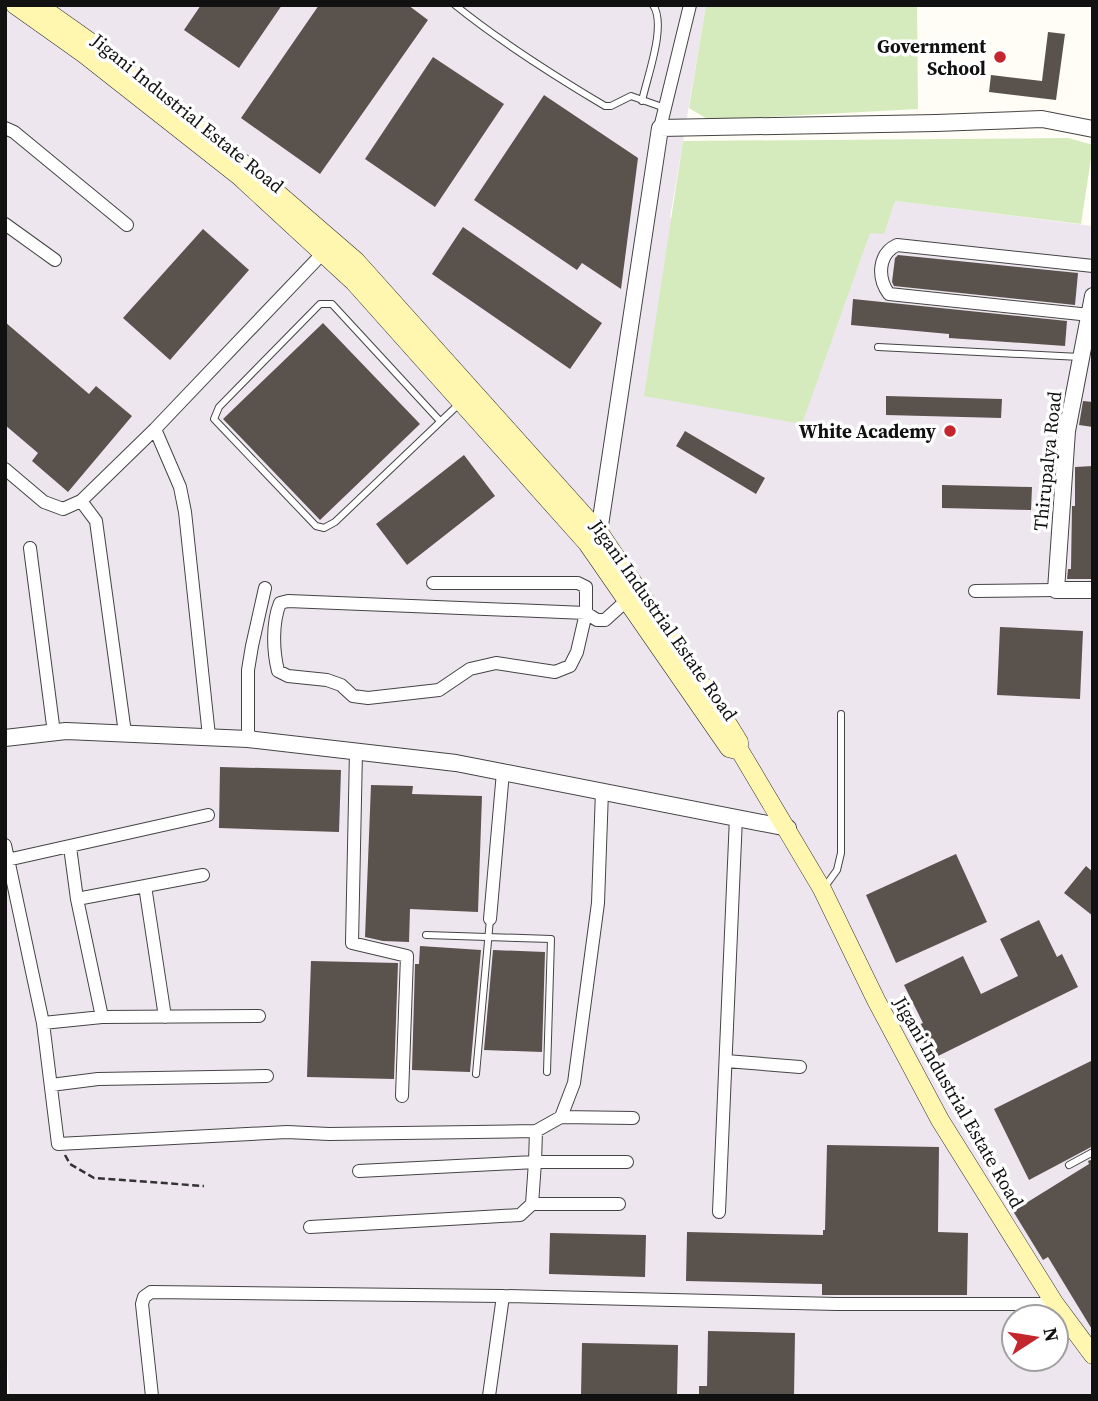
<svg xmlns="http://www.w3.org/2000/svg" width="1098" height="1401" font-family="'Source Serif 4',serif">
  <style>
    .industrial { fill: #eee6ef; fill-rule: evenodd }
    .green { fill: #d5ebbd }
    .building { fill: #5a524d }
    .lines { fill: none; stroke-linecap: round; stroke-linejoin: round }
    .service-casing { stroke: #444; stroke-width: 8 }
    .minor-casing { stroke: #444; stroke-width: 14 }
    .tertiary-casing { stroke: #444; stroke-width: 18 }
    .secondary-casing { stroke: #333; stroke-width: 19 }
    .path { stroke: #333; stroke-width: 2.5; stroke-dasharray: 7 3.5; stroke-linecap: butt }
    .service { stroke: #fff; stroke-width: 6 }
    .minor { stroke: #fff; stroke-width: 12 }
    .tertiary { stroke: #fff; stroke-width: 16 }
    .secondary { stroke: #fff6b0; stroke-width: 18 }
    .poi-dot { fill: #c4262e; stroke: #fff; stroke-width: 2.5 }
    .labels { text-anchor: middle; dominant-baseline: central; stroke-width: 7; stroke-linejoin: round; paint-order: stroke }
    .poi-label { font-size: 19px; font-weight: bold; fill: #111; stroke: #fff; text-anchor: end }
    .street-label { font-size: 19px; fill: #111; stroke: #fff }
  </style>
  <rect width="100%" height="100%" fill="#fffdf5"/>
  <path class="industrial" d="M5,5H706L670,218L895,201L1093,226V1396H9L5,1316ZM1014,1317H1056V1359H1014Z"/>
  <path class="green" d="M706,5H917L918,109L709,120L689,108Z
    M1068,138L1093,145L1081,224L895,201L884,234L870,233L802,424L644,396L683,141Z"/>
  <path class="building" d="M201,5H282L239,68L184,30Z
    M319,5H408L428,20L320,174L241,118Z
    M1048,32L1065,34L1056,100L989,92L991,75L1042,81Z
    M433,57L504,104L435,207L365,159Z
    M544,95L638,158L621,289L582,263L577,270L474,200Z
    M463,227L602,323L570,369L432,274Z
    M203,229L249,270L170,360L123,318Z
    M898,255L1078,273L1075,305L894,286L892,282L895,258Z
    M853,299L1067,321L1065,346L949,338V334L851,325Z
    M5,322L89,394L96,386L132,416L68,492L32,461L38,453L5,425Z
    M323,323L420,424L320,520L223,419Z
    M886,396L1002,399L1001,418L886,415Z
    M1083,401L1093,402V427L1079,425Z
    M685,431L765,478L756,494L676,446Z
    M464,455L495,496L407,565L376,524Z
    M1093,466V579H1067L1068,569H1071L1072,506H1075V467Z
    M942,485L1032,487L1031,510L942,508Z
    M1000,627L1083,631L1080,699L997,695Z
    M220,767L341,770L339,832L219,828Z
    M371,785L413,786L412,794L482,796L478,912L410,909L409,942L383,941L365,937Z
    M956,854L987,922L896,963L866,895Z
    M1086,866L1093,872V916L1064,893Z
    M1039,920L1057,957L1062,954L1078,987L932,1059L916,1026L923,1023L904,985L963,956L981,994L1018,976L1000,939Z
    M420,946L481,950L470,1072L412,1070L415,964H419Z
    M493,950L545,952L542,1052L484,1050Z
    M311,961L398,963L394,1079L307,1077Z
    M1093,1060V1146L1029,1180L994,1109Z
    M827,1145L939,1147L938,1232L968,1233L967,1295H822V1284L686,1281L687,1232L823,1235V1230H825Z
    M1093,1159V1331L1048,1257L1043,1260L1013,1211L1089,1164L1088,1161Z
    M550,1233L646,1235L645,1277L549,1274Z
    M708,1331L795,1333L794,1396H699V1386H707Z
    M582,1343L678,1345L677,1396H581Z"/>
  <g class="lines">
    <g class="service-casing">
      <path id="service" d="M455,5C502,43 553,75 605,106H611L631,96L665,108
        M642,101C647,77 667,25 653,5
        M878,347L1080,357
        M440,421L332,304H320L219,407L214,419L316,526L324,528L335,522L460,403
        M824,888L837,870L841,853V714
        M426,935L551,939L547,1072
        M476,1074L490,919
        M1069,1165L1093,1152"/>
    </g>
    <g class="minor-casing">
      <path id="minor" d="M5,128L14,132L127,225
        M660,128L690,5
        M5,224L55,260
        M1090,315L889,294C877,278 878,254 897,245L1093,266
        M155,429L180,487L185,512L209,736
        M5,469L44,502L63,509L81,501L155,429L322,254
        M81,501L96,521L125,733
        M30,548L54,733
        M433,583H578L586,587V613L288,601L280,603C272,623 273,651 278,671L288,676L327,680L341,685L353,696L368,698L439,690L470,669L496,663L555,672L570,666L577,652L586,613L597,620H605L626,601
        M975,591L1056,590
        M248,739V670L252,646L265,588
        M356,751L352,943L407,956L402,1096
        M5,845L43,1023L58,1144L287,1132L329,1134L536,1131L561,1117L574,1083L598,903L602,791
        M70,847L77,899L102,1017
        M7,860L208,815
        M145,886L165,1017
        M77,899L203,875
        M490,919L503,772
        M43,1023L102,1017L259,1016
        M726,1061L800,1067
        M51,1085L98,1079L267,1076
        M561,1117L633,1118
        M359,1171L535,1162L536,1131
        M532,1204H619
        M719,1212L736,817
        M310,1227L520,1215L532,1204L535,1162H627
        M152,1396L142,1304L144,1297L151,1292L503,1296L837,1304H1055
        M489,1396L503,1296"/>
    </g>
    <g class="tertiary-casing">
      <path id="tertiary" d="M1093,296L1067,431L1056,590H1093
        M592,538L599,532L660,128L936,123L1042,119L1093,129
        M5,738L66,731L248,739L456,763L788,828"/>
    </g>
    <g class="secondary-casing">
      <path id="secondary" d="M15,5L84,54L239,176L354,282L587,543L729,748L740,751L822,889L876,1000L940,1120L1055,1304L1093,1355
        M38,5L89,41L245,165L356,261L599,532L726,721L739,742V746"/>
    </g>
    <path class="path" d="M65,1155L70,1164L94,1178L204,1186"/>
    <use href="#service" class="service"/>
    <use href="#minor" class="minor"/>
    <use href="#tertiary" class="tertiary"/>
    <use href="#secondary" class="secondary"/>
  </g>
  <g class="poi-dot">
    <circle cx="1000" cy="57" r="7"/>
    <circle cx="950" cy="431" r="7"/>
  </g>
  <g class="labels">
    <g class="poi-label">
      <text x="986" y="46">Government<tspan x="986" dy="22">School</tspan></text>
      <text x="936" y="431">White Academy</text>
    </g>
    <g class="street-label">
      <text transform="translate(188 113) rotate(39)">Jigani Industrial Estate Road</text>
      <text transform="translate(1047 461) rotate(-84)">Thirupalya Road</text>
      <text transform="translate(664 620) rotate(55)">Jigani Industrial Estate Road</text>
      <text transform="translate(959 1102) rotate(60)">Jigani Industrial Estate Road</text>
    </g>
  </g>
  <rect width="1098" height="1401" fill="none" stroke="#111111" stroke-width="14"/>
  <g transform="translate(1035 1338) rotate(78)"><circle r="33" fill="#ffffff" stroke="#a0a0a0" stroke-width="2"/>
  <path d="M0-5L12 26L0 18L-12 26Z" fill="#c4262e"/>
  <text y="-10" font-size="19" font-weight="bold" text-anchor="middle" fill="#111111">N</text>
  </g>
</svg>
